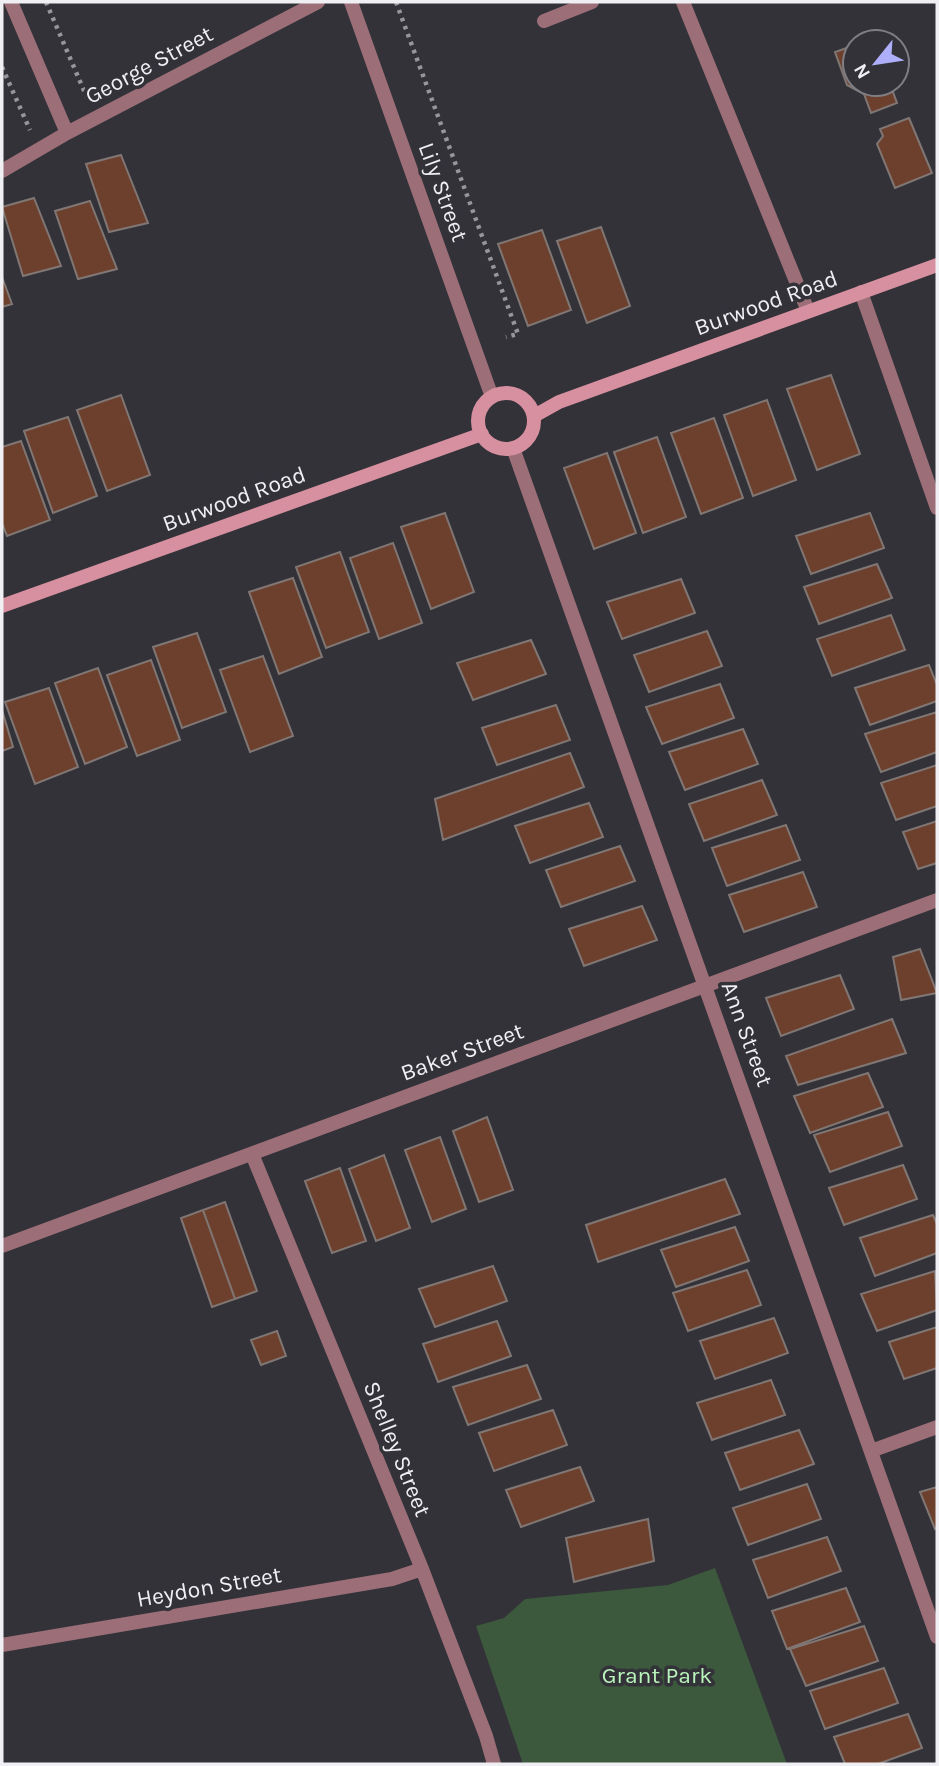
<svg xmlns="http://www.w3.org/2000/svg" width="939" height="1766" font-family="Karla,sans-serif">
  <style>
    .green { fill: #3c593d }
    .building { fill: #6d402e; stroke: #807774; stroke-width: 2 }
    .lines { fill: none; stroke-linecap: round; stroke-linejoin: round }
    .path { stroke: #97969c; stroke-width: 4.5; stroke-dasharray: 3.5 5; stroke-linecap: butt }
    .lane { stroke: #9c6f78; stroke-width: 14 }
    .street { stroke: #9c6f78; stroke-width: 14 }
    .secondary { stroke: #d7909f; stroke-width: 14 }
    .labels { text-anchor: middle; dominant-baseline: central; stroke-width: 7; stroke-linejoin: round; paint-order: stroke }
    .street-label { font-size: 23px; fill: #f0eff4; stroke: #333239 }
    .park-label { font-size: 23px; fill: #b9f4ba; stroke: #333239 }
  </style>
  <rect width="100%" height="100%" fill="#333239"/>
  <path class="green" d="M715,1568L787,1764H523L476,1626L504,1618L525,1599L668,1585Z"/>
  <path class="building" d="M855,45V84H890L897,103L871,113L864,94L847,85L835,52Z
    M909,118L932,173L895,188L877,144L883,136L880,129Z
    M121,155L148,223L109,232L86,164Z
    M34,198L61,266L23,276L2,207Z
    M90,201L117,269L78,279L55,211Z
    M601,227L630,306L587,323L557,241Z
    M542,230L571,310L528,326L498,244Z
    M2,277L12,304L2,307Z
    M831,375L860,454L817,470L787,389Z
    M121,395L150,475L107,491L77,410Z
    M767,400L796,480L753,496L724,415Z
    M68,417L97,496L53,513L24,431Z
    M714,418L743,498L701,514L671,433Z
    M657,437L686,517L643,533L614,452Z
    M21,441L50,520L7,536L2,523V447Z
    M607,453L636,533L594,549L564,468Z
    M445,513L474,592L431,609L401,527Z
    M870,513L884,548L811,574L796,536Z
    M393,543L422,623L379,639L350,558Z
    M340,552L369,632L326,648L296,567Z
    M877,564L892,598L819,624L804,587Z
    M293,578L322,657L279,674L249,592Z
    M681,579L695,613L622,639L607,602Z
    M891,615L905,650L832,676L817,639Z
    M707,631L722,666L649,692L634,655Z
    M197,633L226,712L182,728L153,647Z
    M531,640L546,674L473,700L457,663Z
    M263,656L293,736L250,752L220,670Z
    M151,660L180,740L137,756L107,675Z
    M929,665L937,685V701L870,725L855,688Z
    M98,668L127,747L85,764L55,683Z
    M720,684L734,718L662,744L646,707Z
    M49,688L78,767L35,784L5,702Z
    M556,705L570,740L497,765L482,728Z
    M2,710L13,747L2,751Z
    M937,712V752L881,772L865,734Z
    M743,729L758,764L685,790L669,752Z
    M570,753L584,787L443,840L435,799Z
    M937,765V806L896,820L881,783Z
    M762,780L777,815L704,841L689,804Z
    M589,803L603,837L530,863L515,826Z
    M937,821V863L918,869L903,832Z
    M786,825L800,860L727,886L712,848Z
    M620,846L635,881L561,907L546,870Z
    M803,872L817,907L744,932L729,895Z
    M642,906L657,940L584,966L569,929Z
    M920,949L937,993L901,1000L893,957Z
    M840,975L854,1009L781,1036L766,998Z
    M892,1019L906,1053L798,1085L786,1056Z
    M868,1073L883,1107L810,1133L794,1096Z
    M888,1112L902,1146L830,1172L814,1135Z
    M487,1117L513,1190L479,1202L453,1131Z
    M440,1137L466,1209L432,1222L405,1150Z
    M384,1155L410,1228L376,1241L349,1169Z
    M903,1165L917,1199L844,1225L829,1188Z
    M340,1168L366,1241L332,1253L305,1181Z
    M725,1179L740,1214L598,1262L586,1225Z
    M225,1202L257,1291L235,1299L203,1210Z
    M203,1210L235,1299L212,1307L181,1218Z
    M933,1215L937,1224V1253L875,1276L860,1238Z
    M735,1227L749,1261L676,1287L661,1250Z
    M493,1266L507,1301L435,1327L419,1289Z
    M747,1270L761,1305L688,1331L673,1293Z
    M935,1271L937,1310L877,1331L861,1294Z
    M774,1318L788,1353L715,1379L700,1341Z
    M497,1321L511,1356L438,1382L423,1344Z
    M937,1327V1368L904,1379L889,1342Z
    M277,1331L286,1356L261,1365L251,1340Z
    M527,1365L541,1399L468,1425L453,1387Z
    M771,1380L785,1415L712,1440L697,1403Z
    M553,1410L567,1445L494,1471L479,1433Z
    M799,1430L814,1464L740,1490L725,1453Z
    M580,1467L594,1501L521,1527L506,1490Z
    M807,1484L821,1519L748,1545L733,1508Z
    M937,1487V1528L935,1529L920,1492Z
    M648,1519L654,1561L574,1582L566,1538Z
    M827,1537L841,1571L768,1598L753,1560Z
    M846,1588L860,1622L787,1649L772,1611Z
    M864,1626L878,1661L806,1686L790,1649Z
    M884,1668L898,1703L825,1729L810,1691Z
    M908,1714L922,1748L878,1764H845L834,1737Z"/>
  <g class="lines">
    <path class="path" d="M46,2L88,100
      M396,2L518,334L506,337
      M2,67L30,130"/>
    <path class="lane" d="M683,2L808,311
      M544,21L592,2"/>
    <path class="street" d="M11,2L67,133
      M351,2L492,397
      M2,171L67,133L318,2
      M861,292L937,508
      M513,448L937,1637
      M252,1154L422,1569L486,1736L494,1764
      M2,1246L937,900
      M871,1451L937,1427
      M2,1645L392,1579L422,1569"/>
    <path class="secondary" d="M478 421a28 28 0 1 1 56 0a28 28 0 1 1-56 0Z
      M534,416L559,402L937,265
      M2,606L482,434"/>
  </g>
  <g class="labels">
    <g class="street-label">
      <text transform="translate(149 65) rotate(-28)">George Street</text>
      <text transform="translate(443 192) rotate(70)">Lily Street</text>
      <text transform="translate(766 303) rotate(-20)">Burwood Road</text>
      <text transform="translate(234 499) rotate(-20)">Burwood Road</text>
      <text transform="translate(747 1034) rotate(70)">Ann Street</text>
      <text transform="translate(462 1052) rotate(-20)">Baker Street</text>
      <text transform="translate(397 1449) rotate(68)">Shelley Street</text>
      <text transform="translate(209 1587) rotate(-10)">Heydon Street</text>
    </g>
    <g class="park-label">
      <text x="657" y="1675">Grant Park</text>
    </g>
  </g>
  <rect width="939" height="1766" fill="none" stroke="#f0eff4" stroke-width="7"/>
  <g transform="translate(876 63) rotate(240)"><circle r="33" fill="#333239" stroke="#7f7e84" stroke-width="2"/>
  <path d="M0-5L12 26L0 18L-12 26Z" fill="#aeaefa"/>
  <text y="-10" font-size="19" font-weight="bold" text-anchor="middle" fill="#f0eff4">N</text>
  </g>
</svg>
